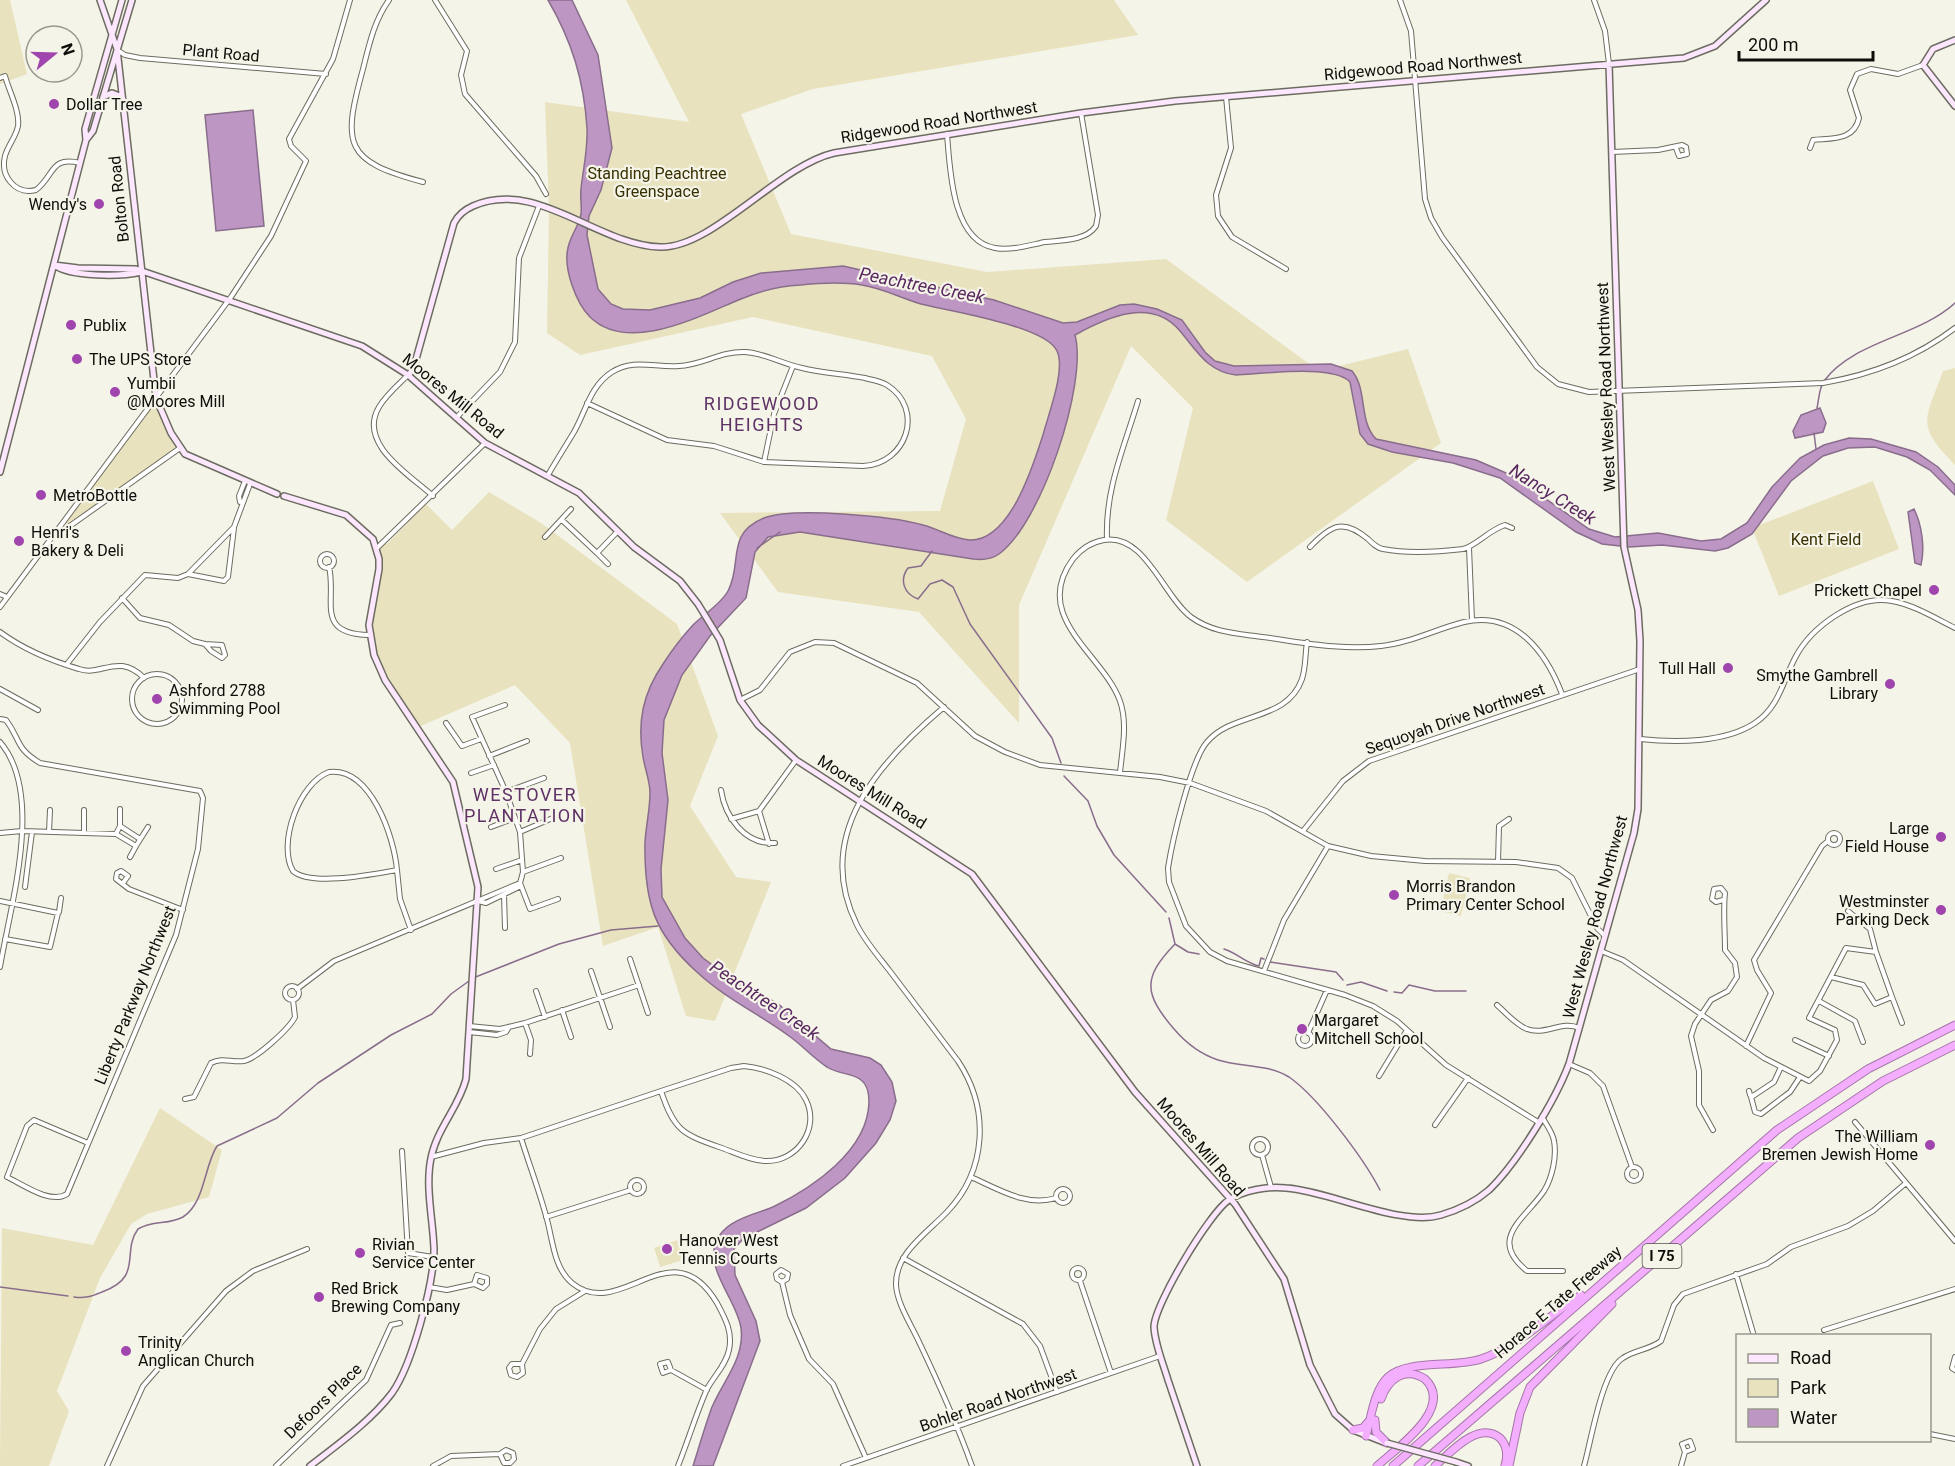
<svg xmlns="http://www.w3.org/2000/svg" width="1955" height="1466" font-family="Roboto,sans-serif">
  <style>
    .green { fill: #e8e2be }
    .water { fill: #be96c3; stroke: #896d8c; stroke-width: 1.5 }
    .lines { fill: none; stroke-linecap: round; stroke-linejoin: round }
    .stream { stroke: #896d8c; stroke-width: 1.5 }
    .street-casing { stroke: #6d6c61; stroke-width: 6 }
    .secondary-casing { stroke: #6d6c61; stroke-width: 8 }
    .highway-casing { stroke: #a476a9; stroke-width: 9 }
    .street { stroke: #fff; stroke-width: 4 }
    .secondary { stroke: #fce7ff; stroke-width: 5 }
    .highway { stroke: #f4aefe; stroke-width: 7 }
    .secondary-bridge-casing { stroke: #6d6c61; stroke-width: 8; stroke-linecap: butt }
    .secondary-bridge { stroke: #fce7ff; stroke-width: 5 }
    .poi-dot { fill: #a044ae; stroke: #f5f4e8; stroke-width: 2 }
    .labels { text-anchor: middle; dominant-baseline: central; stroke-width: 4.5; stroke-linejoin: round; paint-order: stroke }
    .shield { fill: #f5f4e8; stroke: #53534d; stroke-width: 1.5 }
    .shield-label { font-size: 15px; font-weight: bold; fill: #0e0e0a }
    .street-label { font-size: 16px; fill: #0e0e0a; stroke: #f5f4e8 }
    .poi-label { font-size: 16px; fill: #0e0e0a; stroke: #f5f4e8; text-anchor: start }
    .park-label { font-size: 16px; fill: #383000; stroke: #f5f4e8 }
    .water-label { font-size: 18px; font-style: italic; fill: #58275f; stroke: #f5f4e8 }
    .neighbourhood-label { font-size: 18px; letter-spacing: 1.5px; fill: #5f3266; stroke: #f5f4e8 }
  </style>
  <rect width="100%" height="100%" fill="#f5f4e8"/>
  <path class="green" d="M0,0H10L27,74L0,84Z
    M626,0H1114L1138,35L813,89L741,114L791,234L987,272L1166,259L1319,371L1408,349L1441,443L1247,582L1166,520L1193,408L1131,346L1019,605V723L919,612L778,592L720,513L940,511L966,419L932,356L753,317L580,355L547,333L549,208L545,102L689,122Z
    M1955,368V465C1915,424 1925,421 1943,371Z
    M156,398L180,448L60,531Z
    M1873,481L1899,549L1779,596L1752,528Z
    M489,492L541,523L677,624L718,736L690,806L736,877L771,882L715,1021L686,1016L658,927L603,946L570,743L515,685L416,728L380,672L366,636L378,558L374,548L388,543L426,504L452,530Z
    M1449,873L1470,878L1461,916L1440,911Z
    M160,1108L222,1150L209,1197L147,1214L131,1224L100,1278L57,1391L69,1411L49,1466H0L2,1228L93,1245Z
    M677,1240L683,1260L660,1267L654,1248Z"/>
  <path class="water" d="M548,0H572L598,55L612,148L601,190L589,216L587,235L598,289L611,304L623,309L650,310L700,298L733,282L761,273L843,266L994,300L1063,323L1077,322L1120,305L1134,304L1157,309L1182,320L1205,352L1215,361L1234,366L1331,364L1352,371C1368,390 1358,420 1376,439L1476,460L1513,476L1589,529L1615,537L1658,533L1701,541L1721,539L1747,523L1772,487L1800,458L1824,445L1849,438L1871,439L1916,452L1938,467L1955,485V495L1930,470L1907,457L1875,447L1848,448L1823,456L1791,481L1752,534L1728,548L1715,551L1662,545L1629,547L1602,544L1576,532L1500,478L1453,463L1392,452L1368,444L1360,434L1350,382C1335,364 1261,374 1236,375C1208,372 1197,351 1180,331C1152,297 1107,317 1075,335C1088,384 1041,524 999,554C992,559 982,560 973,559L800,532L768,537L755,552L746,598L710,636L682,675L664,720L662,753L668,800L661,869L662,897L685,938L703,958L737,983L777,1003L831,1049L870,1058L881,1065L892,1082L896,1101L890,1120L876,1143L845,1178L806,1208L743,1239L734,1249L735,1275L756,1321L760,1341L713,1466H693C699,1447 705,1426 712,1407C723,1381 745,1358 741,1328C737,1299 700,1265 719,1236C730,1219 756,1214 773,1207C812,1188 868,1151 869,1102C869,1095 868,1085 861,1080C853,1073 837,1074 827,1067C813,1058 802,1045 789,1036C759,1014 725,998 698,973C653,933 644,901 645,842C646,826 650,809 650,793C650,781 645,769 643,757C637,722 643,693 663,664C672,650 682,637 693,625C704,614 721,604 728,591C743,563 725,534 764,518C794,507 891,516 923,525C939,529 953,539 970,540C1010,541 1033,466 1043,435C1048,415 1066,370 1057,351C1046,326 949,311 921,304C901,298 882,288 862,285C843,282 820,283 801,285C780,286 760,291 741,299C701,315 629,355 590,317C576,303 563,268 568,248C570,236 579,226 581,214C582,206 580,197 581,189C583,169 588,150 587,128C584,81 572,41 548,0Z
    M253,110L264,226L216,231L205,115Z
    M1820,408L1826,423L1823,432L1795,438L1793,431L1801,415Z
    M1914,509C1922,525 1925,548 1921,565L1915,563L1908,512Z"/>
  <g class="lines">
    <path class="stream" d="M1817,408C1819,399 1819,388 1824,381C1853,341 1918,337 1955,303
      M1814,433L1816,449
      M757,548L780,532
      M932,551L921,566L908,568C899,580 904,594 918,599L930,584L942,580L953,587L970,624L1052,738L1061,763
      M1064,776L1088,801L1097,826L1114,855L1166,912
      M1169,918L1175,944C1142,978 1144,994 1174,1029C1186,1043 1200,1054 1218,1060C1240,1067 1269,1064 1289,1077C1318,1097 1364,1159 1380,1190
      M1175,944L1188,952L1199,954
      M1224,949C1237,953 1246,963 1259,966L1261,958L1264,959
      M1270,962L1336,972L1343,980
      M473,978L559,944L611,930L658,926
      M1347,985L1361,982L1387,991
      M1394,992L1402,993L1409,985L1435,991H1466
      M0,1287L68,1296
      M74,1297C85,1299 92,1296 102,1292C144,1277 121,1252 138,1229C152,1220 169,1225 183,1217C205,1203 204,1166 217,1146L277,1118L318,1083L391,1035L432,1014L451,994L469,981"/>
    <g class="street-casing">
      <path id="street" d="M389,0C374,21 369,45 363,69C342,145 344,161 423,182
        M435,0L467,51L461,75L465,94L536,176L546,194
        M1400,0L1411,31L1425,199L1431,218L1442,237L1537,367L1558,384L1589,392L1823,383C1870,375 1917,357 1955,328
        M1594,0L1605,31L1609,64
        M117,50L125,55L140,58L326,74
        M0,78L5,76C9,91 20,111 18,126C16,137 8,145 5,156C0,176 15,195 36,190C55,175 50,156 80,163
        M1226,97L1231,148L1216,195L1218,216L1232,237L1286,269
        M947,134C950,170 952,241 995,248C1011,251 1030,245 1045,242C1062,240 1086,241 1096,226L1098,215L1081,113
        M1810,148L1813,140C1832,138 1854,141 1859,118L1850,90L1857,74L1871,69L1898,74L1923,65
        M1612,152L1658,150L1682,145L1686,147L1687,154L1679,156L1676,148
        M408,375C398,385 386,395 379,407C357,444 410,475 433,496
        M456,418L500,372L515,342L519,258L539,206
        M764,462L774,414L793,366
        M548,475C556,461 565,447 574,432C586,411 590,386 612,372C634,358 655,368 679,366C702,365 721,351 745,352C765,353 782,364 802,368C822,373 844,374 865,378C872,380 880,381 887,385C925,409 907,464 863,466L764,462L714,446L667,440L587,403
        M240,502L239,496L245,481
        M562,520L597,553L618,531
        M57,530L67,528L180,448
        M545,537L571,509
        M1107,539C1105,489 1124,448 1138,401
        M1310,547C1331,525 1343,518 1368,539C1373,544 1377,548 1383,549C1408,554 1438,552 1463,549C1476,546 1489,530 1505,525L1512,528
        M377,548L485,443
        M1469,548L1472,620
        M597,553L608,564
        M320 561a7 7 0 1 1 14 0a7 7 0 1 1-14 0Z
        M329,567C337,600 314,634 369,635
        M188,574L224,581L228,577L234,528
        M0,594L7,597
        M122,598L140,618L169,625L193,641L205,644
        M0,607L231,297L271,236L306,161L291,146L289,139L333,59L350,0
        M0,632C23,649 52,661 79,669C101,677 118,652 144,678
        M1307,642C1305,654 1306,667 1302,679C1287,722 1233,711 1207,742C1191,760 1172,842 1168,868L1169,882L1186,926L1210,952L1227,961L1345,995L1373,1006L1397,1021L1446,1065L1538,1122
        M205,644L222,645L225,655L222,658L211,651Z
        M67,664L100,622L145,575L178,578L188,574L234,527L250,484
        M132 699a25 25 0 1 1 50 0a25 25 0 1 1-50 0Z
        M0,689L38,710
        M740,700L760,690L790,652L815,642L834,643L917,683L975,736L1005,752L1040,765L1160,777L1190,783L1266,811L1328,846L1371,856L1425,861L1516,862L1558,868L1572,878L1597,928L1605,936
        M505,705L472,717L506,792L520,832L523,872L520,883L530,909L558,899
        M944,707C879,762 812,835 857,925C865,941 878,956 889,970C912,1000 935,1031 958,1061C990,1109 987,1170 947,1212C927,1233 895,1253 896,1285C897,1304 912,1326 920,1344C939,1384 957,1424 972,1466
        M0,719L6,720C21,740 15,748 40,763L200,791L203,798L198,849L176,935L67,1194C51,1205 22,1184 7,1177L27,1126L34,1120L88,1143
        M446,723L462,746L481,739
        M1640,739C1675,743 1725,743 1755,723C1779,707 1783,681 1795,658C1811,627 1856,594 1892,601C1914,605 1935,618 1955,628
        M0,742C45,794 10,906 0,967
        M489,756L527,741
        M329,772C371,767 394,837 397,870C374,874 311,887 293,871C277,844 299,783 329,772Z
        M471,773L494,765
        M1120,773C1122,750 1128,724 1120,701C1103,654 1030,617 1073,559C1081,549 1092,542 1104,540C1145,533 1163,596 1191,617C1210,631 1232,633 1255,636C1296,641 1339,651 1381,646C1410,643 1436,629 1464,622C1515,610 1546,652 1562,694
        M721,790C725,817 745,845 775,843
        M506,792L544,778
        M120,809V826
        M84,810V833
        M731,819L759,811
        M491,827L515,818
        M1303,831L1343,781L1369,761L1640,669
        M49,832L50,810
        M520,832L555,817
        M1828 839a6 6 0 1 1 12 0a6 6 0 1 1-12 0Z
        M0,833L22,831L116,834L136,846L130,857
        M116,834L120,826L140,839
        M769,844L759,811L796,760
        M136,846L148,827
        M1498,862L1499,826L1509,819
        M496,869L522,860
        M397,870L400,899L411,930
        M523,872L561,858
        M123,883L128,876L121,871L117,873L116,879L129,889L183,910
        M25,887L32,832
        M504,895L505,928
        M0,901L58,913L50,947L5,939
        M478,901L486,903L521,886
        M59,912L61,898
        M1601,951L1623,960L1764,1058L1809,1081L1820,1071L1837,1040L1835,1030L1809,1018L1846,948L1876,952L1870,929L1848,911
        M630,959L648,1013
        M591,971L610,1027
        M1264,971L1284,920L1328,846
        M1831,977L1863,985L1875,1004L1892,997L1876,952
        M285 993a7 7 0 1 1 14 0a7 7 0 1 1-14 0Z
        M297,989L334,961L520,883
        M536,991L545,1017
        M1892,997L1902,1023
        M1819,1001L1855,1021L1863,1042
        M1497,1005C1506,1013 1516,1025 1527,1029C1545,1036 1562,1020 1579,1028
        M562,1010L571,1037
        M525,1023L531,1040L530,1054
        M469,1026L500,1029L525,1023L639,985
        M1298 1039a7 7 0 1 1 14 0a7 7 0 1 1-14 0Z
        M469,1032L497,1035L506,1032L509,1027
        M1308,1033L1327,990
        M1795,1040L1829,1056
        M1746,1046L1771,993L1757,970L1754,960L1822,846L1828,841
        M1569,1064L1590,1073L1603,1086L1632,1167
        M744,1066C765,1068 796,1079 806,1100C820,1128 798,1161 767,1161C751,1161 734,1152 719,1147C682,1134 674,1130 661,1091L731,1068Z
        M1379,1076L1407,1030
        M1749,1091L1750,1095L1753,1096L1774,1082L1781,1067
        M1751,1097L1755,1112L1761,1114L1790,1092L1800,1077
        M185,1099L194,1097L211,1063C223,1057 232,1063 244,1061C257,1058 289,1029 295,1017L293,1000
        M1542,1117C1546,1124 1553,1133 1554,1141C1557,1157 1552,1178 1544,1191C1525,1219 1487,1239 1527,1271H1563
        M1855,1122L1955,1241
        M1435,1125L1468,1078
        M1713,1130L1699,1105V1071L1691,1036L1695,1024L1711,1000L1728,991L1737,977L1735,963L1725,950C1725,931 1723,910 1725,893L1721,888L1714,889L1712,899L1716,902L1723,900
        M521,1138C529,1164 539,1190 546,1216C553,1239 553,1267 572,1283C621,1323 671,1226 717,1303C725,1318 733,1332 729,1350C726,1365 714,1376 707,1389C696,1414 688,1441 678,1466
        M1252 1147a8 8 0 1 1 16 0a8 8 0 1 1-16 0Z
        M402,1151L408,1253L433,1257
        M1262,1155L1271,1187
        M431,1157L484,1143L521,1138L661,1091
        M1627 1174a7 7 0 1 1 14 0a7 7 0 1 1-14 0Z
        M971,1177C998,1189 1026,1207 1056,1198
        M630 1187a7 7 0 1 1 14 0a7 7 0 1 1-14 0Z
        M1056 1196a7 7 0 1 1 14 0a7 7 0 1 1-14 0Z
        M546,1217L631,1190
        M903,1258L1023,1324L1040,1346L1057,1392
        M1072 1274a6 6 0 1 1 12 0a6 6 0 1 1-12 0Z
        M1736,1274L1754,1336
        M1080,1281L1111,1373
        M782,1282L787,1279L788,1274L781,1270L776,1274L777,1279L782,1282L790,1315L809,1359L833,1384L866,1458
        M429,1287L447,1290L474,1284L483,1288L487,1284V1278L477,1275L474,1284
        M1824,1330L1955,1289
        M1955,1357L1952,1368L1955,1370
        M522,1364H512L509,1368L511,1375L517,1377L523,1373L522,1364L540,1329L556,1309L585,1291
        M671,1370L663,1373L660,1364L668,1362L671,1370L707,1390
        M1930,1434L1955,1439
        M107,1466L143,1386L226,1291L253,1271L307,1249
        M276,1466L366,1380L391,1325L400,1323
        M433,1466L451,1456L500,1454L506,1450L513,1453L514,1459L510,1463H504L500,1454
        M843,1466L1160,1356
        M1584,1466C1591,1442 1602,1370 1623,1358C1634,1350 1649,1350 1661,1341L1674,1305L1683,1294L1767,1264L1791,1247L1848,1226L1873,1211L1906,1183
        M1681,1466L1685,1452L1682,1444L1690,1441L1693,1449L1685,1452"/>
    </g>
    <g class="secondary-casing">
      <path id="secondary" d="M100,0L117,49L156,398L171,433L185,454L277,494
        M1955,40L1933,49L1923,65L1955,106
        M103,97L112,93L122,97
        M86,140L85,129L122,0
        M54,265L78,268L136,269L362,346L408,375L485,443L579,493L634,547L680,581L698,604L720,640L740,700L758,725L796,760L972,874L1135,1092L1235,1204L1284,1279L1310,1365L1335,1414L1353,1430L1386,1443
        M54,265C71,277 120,277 141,272
        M408,375L413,370L454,223C458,215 464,210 473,206C536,178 597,245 660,247C712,249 778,166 834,153L1081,113L1175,101L1684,58L1715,46L1766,0
        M0,472L80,163L86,140L93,131L132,0
        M284,496L346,515L373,539L379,559V569L369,625L374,655L385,680L453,782L478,887L466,1079C459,1107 437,1128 431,1158C425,1187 433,1219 434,1249C434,1283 412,1365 392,1393C371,1421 337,1445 310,1466
        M1456,1462L1468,1466
        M1197,1466C1187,1437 1178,1409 1168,1380C1163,1363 1155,1345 1154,1327C1154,1305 1210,1212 1229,1200C1244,1190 1268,1186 1286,1188C1330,1191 1400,1227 1441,1215C1458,1210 1475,1202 1489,1190C1517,1163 1555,1101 1569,1064L1634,833L1638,809L1640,641L1638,610L1624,547L1609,64"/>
    </g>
    <g class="highway-casing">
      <path id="highway" d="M1375,1420L1376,1432L1387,1443
        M1353,1430L1363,1428L1369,1421
        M1366,1436C1371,1418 1374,1390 1388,1377C1408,1359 1455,1368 1481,1359C1518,1347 1548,1316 1581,1295
        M1377,1466C1397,1448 1455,1408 1425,1379C1405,1366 1388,1379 1381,1399
        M1393,1466L1777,1130L1868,1069L1955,1025
        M1418,1466L1798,1138L1883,1081L1955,1045
        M1435,1466C1450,1453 1478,1420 1500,1438C1507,1445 1508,1456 1505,1465
        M1509,1466L1520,1413L1530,1387L1612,1304"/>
    </g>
    <use href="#street" class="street"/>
    <use href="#secondary" class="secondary"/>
    <use href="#highway" class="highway"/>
    <g class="secondary-bridge-casing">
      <path id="secondary-bridge" d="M1387,1443L1456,1462"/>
    </g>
    <use href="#secondary-bridge" class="secondary-bridge"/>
  </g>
  <g class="poi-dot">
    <circle cx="54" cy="104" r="6"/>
    <circle cx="99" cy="204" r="6"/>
    <circle cx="71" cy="325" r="6"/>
    <circle cx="77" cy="359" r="6"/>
    <circle cx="115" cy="392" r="6"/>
    <circle cx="41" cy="495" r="6"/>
    <circle cx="19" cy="541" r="6"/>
    <circle cx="1934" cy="590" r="6"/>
    <circle cx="1728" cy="668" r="6"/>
    <circle cx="1890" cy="684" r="6"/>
    <circle cx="157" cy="699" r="6"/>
    <circle cx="1941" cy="837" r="6"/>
    <circle cx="1394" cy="895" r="6"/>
    <circle cx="1941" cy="910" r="6"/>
    <circle cx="1302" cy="1029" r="6"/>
    <circle cx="1930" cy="1145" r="6"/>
    <circle cx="667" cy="1249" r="6"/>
    <circle cx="360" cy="1253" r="6"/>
    <circle cx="319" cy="1297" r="6"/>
    <circle cx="126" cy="1351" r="6"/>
  </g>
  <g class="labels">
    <rect class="shield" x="1642.5" y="1244" width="39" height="24" rx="4.5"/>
    <g class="shield-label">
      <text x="1662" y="1256">I 75</text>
    </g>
    <g class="street-label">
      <text transform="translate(221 53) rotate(5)">Plant Road</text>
      <text transform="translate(1423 66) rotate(-5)">Ridgewood Road Northwest</text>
      <text transform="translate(939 122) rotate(-9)">Ridgewood Road Northwest</text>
      <text transform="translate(119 199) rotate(-96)">Bolton Road</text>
      <text transform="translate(1606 387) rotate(-92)">West Wesley Road Northwest</text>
      <text transform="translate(453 396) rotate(39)">Moores Mill Road</text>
      <text transform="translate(1455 719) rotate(-19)">Sequoyah Drive Northwest</text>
      <text transform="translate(872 792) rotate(32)">Moores Mill Road</text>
      <text transform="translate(1595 917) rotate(-75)">West Wesley Road Northwest</text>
      <text transform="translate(135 995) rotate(-68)">Liberty Parkway Northwest</text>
      <text transform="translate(1201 1147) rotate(49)">Moores Mill Road</text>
      <text transform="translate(1558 1302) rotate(-41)">Horace E Tate Freeway</text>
      <text transform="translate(998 1400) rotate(-19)">Bohler Road Northwest</text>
      <text transform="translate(323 1401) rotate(-44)">Defoors Place</text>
    </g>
    <g class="poi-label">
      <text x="66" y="104">Dollar Tree</text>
      <text x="87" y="204" text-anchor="end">Wendy's</text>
      <text x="83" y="325">Publix</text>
      <text x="89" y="359">The UPS Store</text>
      <text x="127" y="383">Yumbii<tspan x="127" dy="18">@Moores Mill</tspan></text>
      <text x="53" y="495">MetroBottle</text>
      <text x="31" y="532">Henri's<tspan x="31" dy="18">Bakery &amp; Deli</tspan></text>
      <text x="1922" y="590" text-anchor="end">Prickett Chapel</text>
      <text x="1716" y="668" text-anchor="end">Tull Hall</text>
      <text x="1878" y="675" text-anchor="end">Smythe Gambrell<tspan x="1878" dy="18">Library</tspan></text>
      <text x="169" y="690">Ashford 2788<tspan x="169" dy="18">Swimming Pool</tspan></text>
      <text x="1929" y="828" text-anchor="end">Large<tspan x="1929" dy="18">Field House</tspan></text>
      <text x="1406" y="886">Morris Brandon<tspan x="1406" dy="18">Primary Center School</tspan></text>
      <text x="1929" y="901" text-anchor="end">Westminster<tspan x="1929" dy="18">Parking Deck</tspan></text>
      <text x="1314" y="1020">Margaret<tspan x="1314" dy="18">Mitchell School</tspan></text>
      <text x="1918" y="1136" text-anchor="end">The William<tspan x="1918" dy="18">Bremen Jewish Home</tspan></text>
      <text x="679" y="1240">Hanover West<tspan x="679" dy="18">Tennis Courts</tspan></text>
      <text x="372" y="1244">Rivian<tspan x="372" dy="18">Service Center</tspan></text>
      <text x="331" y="1288">Red Brick<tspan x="331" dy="18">Brewing Company</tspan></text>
      <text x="138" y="1342">Trinity<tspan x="138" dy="18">Anglican Church</tspan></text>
    </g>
    <g class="park-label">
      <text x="657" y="173">Standing Peachtree<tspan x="657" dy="18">Greenspace</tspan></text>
      <text x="1826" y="539">Kent Field</text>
    </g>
    <g class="water-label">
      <text transform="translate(922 285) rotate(11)">Peachtree Creek</text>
      <text transform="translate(1553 494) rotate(32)">Nancy Creek</text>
      <text transform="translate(765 1000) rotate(34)">Peachtree Creek</text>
    </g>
    <g class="neighbourhood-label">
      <text x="762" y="403">RIDGEWOOD<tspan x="762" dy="21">HEIGHTS</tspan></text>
      <text x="525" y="794">WESTOVER<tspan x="525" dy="21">PLANTATION</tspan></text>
    </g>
  </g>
  <rect x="1736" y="1334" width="195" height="108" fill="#f5f4e8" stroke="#99988f" stroke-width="1.5"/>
  <rect x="1748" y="1354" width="30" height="9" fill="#fce7ff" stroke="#99988f" stroke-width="1.5"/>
  <text x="1790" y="1364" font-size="18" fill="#0e0e0a">Road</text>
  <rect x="1748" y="1379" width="30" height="18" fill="#e8e2be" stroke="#99988f" stroke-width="1.5"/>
  <text x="1790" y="1394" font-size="18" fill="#0e0e0a">Park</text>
  <rect x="1748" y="1409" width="30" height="18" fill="#be96c3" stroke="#99988f" stroke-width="1.5"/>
  <text x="1790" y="1424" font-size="18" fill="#0e0e0a">Water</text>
  <g transform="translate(54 54) rotate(71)"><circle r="28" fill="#f5f4e8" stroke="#99988f" stroke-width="1.5"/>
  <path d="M0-4.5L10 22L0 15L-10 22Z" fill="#a044ae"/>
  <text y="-9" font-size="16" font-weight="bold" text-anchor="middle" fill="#0e0e0a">N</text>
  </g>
  <path d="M1739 51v9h134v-9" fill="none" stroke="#0e0e0a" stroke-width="3"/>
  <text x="1748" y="51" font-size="18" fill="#0e0e0a" stroke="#f5f4e8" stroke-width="4.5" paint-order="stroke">200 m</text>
</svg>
